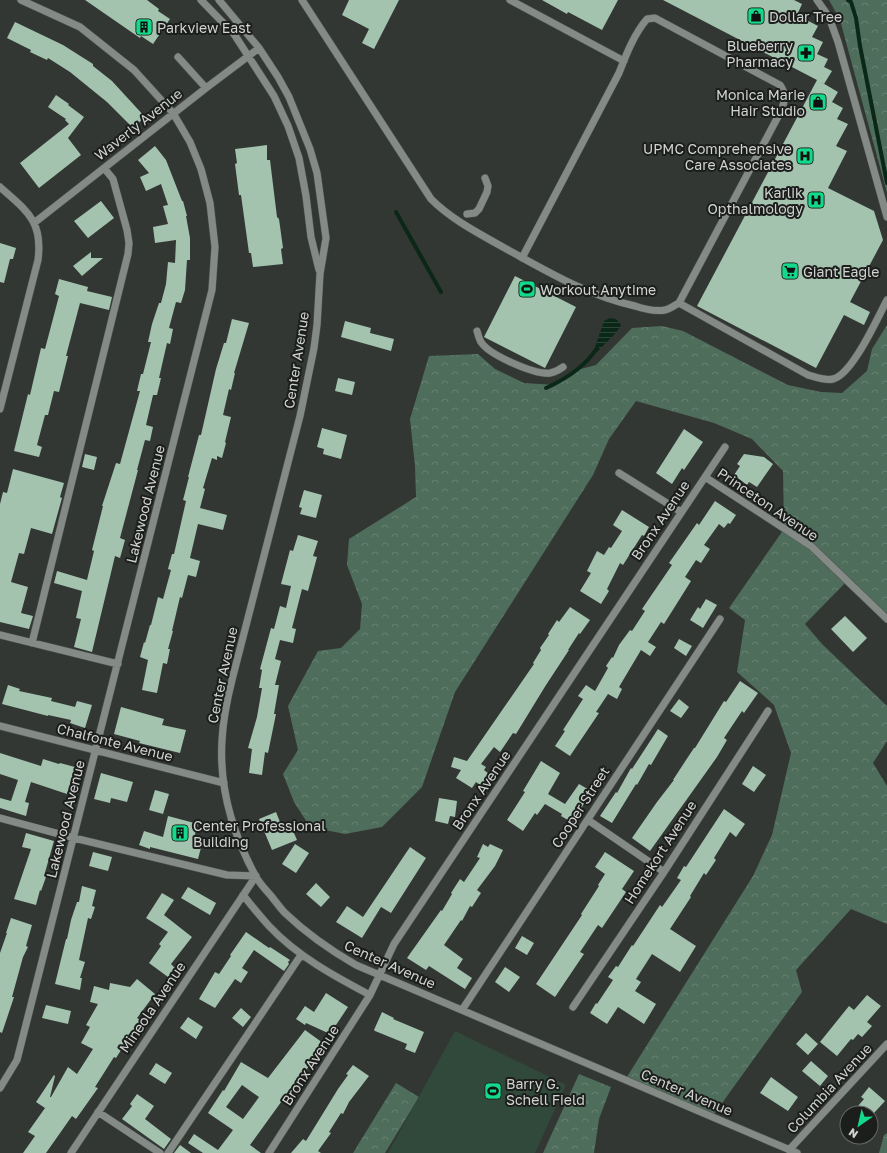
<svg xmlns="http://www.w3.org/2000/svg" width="887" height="1153" font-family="'Golos Text',sans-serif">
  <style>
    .forest { fill: url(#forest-crowns) }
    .pitch { fill: #31493b }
    .water { fill: url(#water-rules) }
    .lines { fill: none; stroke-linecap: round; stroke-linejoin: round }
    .stream { stroke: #0b2718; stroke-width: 4 }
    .building { fill: #a3c3af; fill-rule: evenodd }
    .minor-casing { stroke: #515552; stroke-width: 8 }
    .minor { stroke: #848a86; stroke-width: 7 }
    .labels { text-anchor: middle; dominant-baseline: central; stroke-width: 4; stroke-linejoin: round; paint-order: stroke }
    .poi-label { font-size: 14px; fill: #d0d3d1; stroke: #1c1e1c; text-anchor: start }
    .street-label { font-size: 14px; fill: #d0d3d1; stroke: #1c1e1c }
  </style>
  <defs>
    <pattern id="forest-crowns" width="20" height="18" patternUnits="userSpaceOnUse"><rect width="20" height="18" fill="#4f6d5b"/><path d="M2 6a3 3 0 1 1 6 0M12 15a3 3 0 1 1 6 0" fill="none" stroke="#678172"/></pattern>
    <pattern id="water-rules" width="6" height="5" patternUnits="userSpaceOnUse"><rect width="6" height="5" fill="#0b2718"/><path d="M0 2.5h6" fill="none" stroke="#2e4539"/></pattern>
  </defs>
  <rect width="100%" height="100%" fill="#323734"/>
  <path class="forest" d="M829,0H887V193L840,20Z
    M887,325V619L847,581L805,624L822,644L887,706V741L873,763L887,786V924L851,909L796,970L802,992L712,1117L625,1080L753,876L772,835L791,753L774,705L737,672L745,620L729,608L784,529L783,471L752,439L714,423L636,401L609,439L593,475L455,692L422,787L382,827L345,834L310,827L294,802L283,774L298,750L288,706L318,651L341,648L360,629L362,604L347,565L349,539L416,497L415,466L410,419L429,356L478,354L495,369L524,383L555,385L573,371L596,365L632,328L662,326L683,331L788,385L821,392L842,393L867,371L872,349Z
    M579,1074L611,1087L599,1119L594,1153H543Z
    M396,1083L419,1097L385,1153H353Z
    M887,1133V1153H879L884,1135Z"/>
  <path class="pitch" d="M455,1031L566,1085L535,1153H388Z"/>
  <path class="water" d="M610,318L616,319L621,325C615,336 604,344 596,353L594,350L604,321Z"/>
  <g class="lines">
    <path class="stream" d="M848,0L851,2L856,18L860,46L887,183
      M396,212L441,292
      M546,388C566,379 585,367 597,348"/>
  </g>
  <path class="building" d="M85,0H147L159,9L158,11L170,19L153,44L141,36L140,38Z
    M349,0H399L374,49L362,43L369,29L342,15Z
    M542,0H618L602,30L568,12L567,14Z
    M663,0H794L802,4L797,15L818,26L812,37L823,42L817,54L828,59L824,67L832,71L824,84L821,82L838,92L832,102L843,108L837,119L848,124L836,146L847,151L828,188L874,211L883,240L850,302L870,312L864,325L844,315L816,368L697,306L817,80Z
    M15,22L63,45L93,64V66L112,81L145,117L133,128L107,102L70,72L48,58L47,60L30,52L31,50L7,38Z
    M56,95L69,104L68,105L84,117L68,138L81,155L39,188L20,163L69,124L65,120L66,119L48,107Z
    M267,145V160H270L277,217L279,219L283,248L281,249L283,264L253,267L251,253H249L241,195H239L235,164L237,163L235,149Z
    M155,146L166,160L182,201H183L187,216H186L190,238V260H187L185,290L181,303L176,302L169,328L173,329L170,344L167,343L159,378H161L157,395H153L146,425L153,427L150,441L145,440L137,470H138L120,538L125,540L120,558L115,556L92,652L74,647L81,619L76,618L82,591L54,583L57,571L87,580L94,551L92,550L103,506H102L116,463L120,464L140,391H137L141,374H143L151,342H148L152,324L159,303H161L166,284L168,262L175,263L176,240L155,243L153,227L168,224L163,206L168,205L161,184L146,191L140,177L149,173L138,160Z
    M101,201L114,218L88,238L74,221Z
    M0,243L16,248L13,259H10L4,283L0,282Z
    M91,252V258H103L82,276L73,266Z
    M515,276L576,307L545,368L484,337Z
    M59,279L88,287L87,291L112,297L109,310L80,303L66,356H68L59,392L54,391L48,415H45L37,445L42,447L39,457L14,451L28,394L30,395L41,348L45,349L59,296L55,294Z
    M232,319L249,323L234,373H235L231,390L229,389L223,415L231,417L225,442L226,443L222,458L217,456V460L212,458L203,488L205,489L200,508L227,515L223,530L198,524L190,558L200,561L196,577L188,575L182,598L180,597L172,631H173L168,649H170L167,664L163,663L157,693L142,690L148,660L140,657L144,642L145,643L150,625H151L158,597L163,599L171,570L168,569L172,554H174L186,501L183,500L189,477H188L199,435H201L216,369L224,343H226Z
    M345,321L371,328L370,333L394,339L391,351L341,337Z
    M338,378L355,382L352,395L335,391Z
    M322,428L347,435L341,459L323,454L324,449L317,447Z
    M684,429L703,442L684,470L682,468L672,484L656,473Z
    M85,454L97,457L94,470L82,467Z
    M744,454L764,457L773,464L757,487L749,482L747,485L734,475L740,466L737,464Z
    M13,469L64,483L60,497L62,498L52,534L31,528L24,554L19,553L11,582L28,587L21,613L33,616L29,629L0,622V504L3,492L7,493Z
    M304,490L322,495L316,518L300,514L302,508L299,507Z
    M715,501L736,515L730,524L728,523L724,528L719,524L704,545L710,549L701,563L696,560L685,577L691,581L664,624L661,622L648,642L656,647L650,656L641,650L619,687L622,689L617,699L608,694L596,712L599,713L570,756L555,746L565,731L563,730L583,699L578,696L586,685L595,691L608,668L606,666L612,657L613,658L619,645L630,630L632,631L645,611L642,609L672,565L669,563L697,523L699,525Z
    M622,510L649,527L644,536L642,535L623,565L620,563L607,589L609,591L601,604L580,591L591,573L587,571L597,551L604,555L609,547L611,548L622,531L613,525Z
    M298,535L318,541L313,556L317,557L308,591L302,589L292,628L296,629L293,643L280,640L275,659L281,661L275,685H279L274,714H276L268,753L265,752L262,775L249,773L252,749L248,748L257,717L262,688H259L262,670L260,669L271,628L274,629L280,606L286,608L291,586L281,584L290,550L293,551Z
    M706,599L717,605L703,628L690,620L698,607L700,609Z
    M570,607L590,620L580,634L579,633L568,650H569L546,685L516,734L513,733L500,752L494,747L481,764L486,767L484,770L489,774L481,786L476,782L472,788L456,778L461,770L451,767L454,757L467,761L534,664L533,663L541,650L540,648L549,635L548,634L557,620L559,622Z
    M845,616L867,638L853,652L831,629Z
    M679,639L692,646L686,656L674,648Z
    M740,681L758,693L744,713L742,711L724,738L727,740L717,757L650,851L632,838L657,802L674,780H673L686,760L694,748H695L724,701L726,702Z
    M8,685L20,689L19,691L52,698L51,701L75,707L77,701L92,705L85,728L70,723L71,720L48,715V716L2,704Z
    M679,699L689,707L681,718L670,711Z
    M121,707L164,719L162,725L186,730L180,753L139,743L140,741L114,734Z
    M658,729L668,736L651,765L649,764L637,785L636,784L612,823L600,816L616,792L617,793L631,768L632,769Z
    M0,753L41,766L43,759L59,764L60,763L75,767L67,794L31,782L25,802L29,803L26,816L0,808V798L11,801L18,780L0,774Z
    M541,761L560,773L548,794L565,804L579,784L591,791L573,823L561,816L562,814L545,804L537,815L535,813L523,831L507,820L525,792L523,791Z
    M753,766L766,775L754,792L742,784Z
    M101,773L133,782L127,802L111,798L110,803L94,799Z
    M155,790L169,794L163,814L149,810Z
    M439,798L457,801L455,817L450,816L448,824L435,821Z
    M724,809L745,824L736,837L730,832L714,858L716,860L706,875L704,873L690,896L691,897L670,929L696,946L680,972L652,954L636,979L641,982L635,991L656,1004L644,1024L618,1007L607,1024L590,1013L596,1003L597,1004L613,980L608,977L616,966L618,967L632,945L633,946L660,905L662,907L681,880L677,878L684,866L686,867Z
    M276,812L282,827L290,824L297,840L272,850L259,819Z
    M168,816L198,824L193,841L202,844L198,859L150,847V849L139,845L144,831L163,837Z
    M26,833L54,841L44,876L46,877L41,891L40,890L36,905L14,899L31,849L22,847Z
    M295,844L309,853L296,873L282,864Z
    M483,844L488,847L490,844L503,850L495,866L477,890L481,893L472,907L470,906L462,921L461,920L444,945L463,959L457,968L472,978L465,989L429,966L426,970L407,958L441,910L442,911L452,894L451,893L460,879L464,882L480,858L477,857Z
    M410,847L426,858L391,913L381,907L362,938L336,922L347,906L363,917Z
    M93,852L112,857L108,871L89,866Z
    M605,852L634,871L622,889L626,892L602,928L598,925L580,952L584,954L555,997L536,984L582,915L581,914L599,886L598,885L605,874L595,867Z
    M316,883L330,897L321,907L306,894Z
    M82,886L96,890L92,906L95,907L91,919L88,918L79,960L85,962L80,978H82L80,990L55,984L66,939H67L71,920L77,902H79Z
    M188,887L216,903L210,915L181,898Z
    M162,893L174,900L164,915L192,937L171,964L175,968L168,977L149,963L161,946L159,944L168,932L146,918Z
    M11,918L32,925L26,946L28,947L23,957L12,997H14L2,1033L0,1032V953L7,933H6Z
    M246,932L269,948L270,947L290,960L288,962L289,964L284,971L254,950L242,968L248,972L241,983L235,979L215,1008L199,999L215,972L219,974L231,956L230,955Z
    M522,936L534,943L527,955L515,948Z
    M505,967L520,977L509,992L495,982Z
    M137,979L155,994L137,1018L143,1022L130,1040L128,1039L116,1058L114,1057L95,1087L98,1088L76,1119L72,1116L46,1153H23L35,1136L28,1132L45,1108L36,1102L54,1075L55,1076L50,1097H51L68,1067L77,1074L93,1049L81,1043L90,1027L86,1025L98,1004L90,1002L94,986L109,990L110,983L130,987Z
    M326,993L348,1007L330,1034L306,1023L305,1025L296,1019L305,1006L314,1012Z
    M867,995L881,1006L867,1022L872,1026L862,1037L858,1034L853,1040L851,1039L837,1056L820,1042L849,1006L854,1010Z
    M46,1005L71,1011L68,1024L42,1018Z
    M241,1008L251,1017L243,1027L232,1018Z
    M382,1012L394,1018L393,1019L424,1032L415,1053L405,1049L407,1044L375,1031L374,1030Z
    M188,1017L203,1027L196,1039L180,1028Z
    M305,1030L323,1043L322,1045L324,1046L313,1060H314L306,1070L305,1069L250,1145L261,1153H203L188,1143L194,1134L218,1150L233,1130L208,1113L223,1090L224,1091L241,1062L268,1078ZM242,1085L259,1097L243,1119L226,1107Z
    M806,1033L818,1044L808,1055L796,1044Z
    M811,1061L828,1076L820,1086L802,1071Z
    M156,1063L172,1073L165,1084L149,1074Z
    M353,1065L369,1076L349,1102L343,1114L341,1113L329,1132L331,1133L318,1151L321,1153H291L303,1139L306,1141L338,1089L348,1075L346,1074Z
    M771,1077L798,1097L788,1111L760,1093Z
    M869,1087L885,1101L874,1113H852L864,1099L861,1097Z
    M137,1094L154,1106L145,1119L171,1139L164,1149L122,1119L132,1106L130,1104Z
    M180,1145L191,1153H174Z"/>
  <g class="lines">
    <g class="minor-casing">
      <path id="minor" d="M201,0L234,34L274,96L288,126L299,158L306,196L311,237L319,270
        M219,0L259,48L278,77L289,97L310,149L317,173L326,238L320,274L317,325L314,348L300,416L232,680C227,700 223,720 222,740C219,787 233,834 255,875C259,883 266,890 272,897C276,902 280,908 285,913C307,934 330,950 356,965L797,1153
        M302,0L431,199C453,221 482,235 510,251C550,273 589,296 635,306C644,309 655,312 665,310C670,309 675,305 679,303L782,109C785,99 786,94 780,85L655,18L647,19C634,34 626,55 619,73L522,258
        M510,0L624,61
        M817,0L829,17L838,42L887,217
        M178,57L206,88
        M0,187C27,211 43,221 38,260L0,409
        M467,214L475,213L479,209L487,192L488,186L485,178
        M34,223L206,88L259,48
        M679,303L808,375C816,377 825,381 833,379C852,375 877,319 887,300
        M477,331C478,334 479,339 481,342C489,355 535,375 550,373C555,372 559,370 563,367
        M619,473L681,512
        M705,477L811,546L887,619
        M0,635L118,664
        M32,643L128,254L129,243L127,230L113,179L104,168
        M0,726L224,783
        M0,818L74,838L227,875L256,876
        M588,820L664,872
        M243,895C251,905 260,916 269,926C297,956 334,976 370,995
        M573,1007L664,872L768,711
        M462,1010L720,619
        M0,1088L17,1060L212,290L215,247L210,203L201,169L190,142L173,113L134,70L80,27L21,0
        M98,1112L160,1153
        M789,1150L887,1044
        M71,1153L256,876
        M168,1153L301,955
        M269,1153L370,995L394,944L725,447"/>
    </g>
    <use href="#minor" class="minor"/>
  </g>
  <defs>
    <g id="shop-square" transform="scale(0.9)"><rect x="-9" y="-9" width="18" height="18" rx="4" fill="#13d98a" stroke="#1c1e1c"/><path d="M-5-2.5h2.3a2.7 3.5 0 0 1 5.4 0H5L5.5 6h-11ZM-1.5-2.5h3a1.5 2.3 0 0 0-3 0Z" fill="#111"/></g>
    <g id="building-square" transform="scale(0.9)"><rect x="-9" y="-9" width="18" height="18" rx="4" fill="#13d98a" stroke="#1c1e1c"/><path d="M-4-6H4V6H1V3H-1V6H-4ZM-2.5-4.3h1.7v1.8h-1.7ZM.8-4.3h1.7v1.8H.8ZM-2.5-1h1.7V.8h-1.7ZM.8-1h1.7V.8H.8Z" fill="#111"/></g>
    <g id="pharmacy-square" transform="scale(0.9)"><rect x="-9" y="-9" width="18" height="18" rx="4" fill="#13d98a" stroke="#1c1e1c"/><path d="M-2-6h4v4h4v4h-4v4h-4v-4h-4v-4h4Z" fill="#111"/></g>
    <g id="hospital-square" transform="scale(0.9)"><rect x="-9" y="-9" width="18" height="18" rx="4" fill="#13d98a" stroke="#1c1e1c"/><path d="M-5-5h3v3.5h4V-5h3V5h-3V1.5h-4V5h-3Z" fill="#111"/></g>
    <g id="supermarket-square" transform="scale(0.9)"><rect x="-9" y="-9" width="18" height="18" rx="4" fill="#13d98a" stroke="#1c1e1c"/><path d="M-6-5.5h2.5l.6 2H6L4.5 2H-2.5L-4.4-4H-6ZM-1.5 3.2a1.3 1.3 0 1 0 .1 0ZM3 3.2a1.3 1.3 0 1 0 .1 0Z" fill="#111"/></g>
    <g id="stadium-square" transform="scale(0.9)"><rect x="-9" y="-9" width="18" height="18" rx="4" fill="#13d98a" stroke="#1c1e1c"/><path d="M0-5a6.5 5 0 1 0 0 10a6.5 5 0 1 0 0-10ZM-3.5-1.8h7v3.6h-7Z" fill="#111"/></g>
  </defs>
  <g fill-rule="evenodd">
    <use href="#shop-square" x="756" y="16"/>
    <use href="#building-square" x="144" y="27"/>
    <use href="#pharmacy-square" x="806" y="53"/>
    <use href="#shop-square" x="818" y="102"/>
    <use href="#hospital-square" x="805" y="156"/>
    <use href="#hospital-square" x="816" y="200"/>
    <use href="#supermarket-square" x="790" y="271"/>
    <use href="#stadium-square" x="527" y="289"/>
    <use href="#building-square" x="180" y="833"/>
    <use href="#stadium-square" x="493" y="1091"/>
  </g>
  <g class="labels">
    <g class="poi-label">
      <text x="769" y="16">Dollar Tree</text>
      <text x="157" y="27">Parkview East</text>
      <text x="793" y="45" text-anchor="end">Blueberry<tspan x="793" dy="16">Pharmacy</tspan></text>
      <text x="805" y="94" text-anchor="end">Monica Marie<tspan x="805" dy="16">Hair Studio</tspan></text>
      <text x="792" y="148" text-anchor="end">UPMC Comprehensive<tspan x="792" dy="16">Care Associates</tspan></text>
      <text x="803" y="192" text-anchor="end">Karlik<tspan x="803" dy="16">Opthalmology</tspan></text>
      <text x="803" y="271">Giant Eagle</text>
      <text x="540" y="289">Workout Anytime</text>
      <text x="193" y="825">Center Professional<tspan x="193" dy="16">Building</tspan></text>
      <text x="506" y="1083">Barry G.<tspan x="506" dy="16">Schell Field</tspan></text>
    </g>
    <g class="street-label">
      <text transform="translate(138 124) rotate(-38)">Waverly Avenue</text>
      <text transform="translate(296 360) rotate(-81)">Center Avenue</text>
      <text transform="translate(145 504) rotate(-76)">Lakewood Avenue</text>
      <text transform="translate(768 504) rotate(34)">Princeton Avenue</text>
      <text transform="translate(660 520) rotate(-56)">Bronx Avenue</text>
      <text transform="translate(222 675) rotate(-78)">Center Avenue</text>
      <text transform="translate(115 742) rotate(14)">Chalfonte Avenue</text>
      <text transform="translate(481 790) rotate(-56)">Bronx Avenue</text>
      <text transform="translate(580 807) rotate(-57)">Cooper Street</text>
      <text transform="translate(65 819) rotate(-76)">Lakewood Avenue</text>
      <text transform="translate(660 852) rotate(-57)">Homekort Avenue</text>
      <text transform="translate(390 964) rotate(24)">Center Avenue</text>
      <text transform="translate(152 1007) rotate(-56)">Mineola Avenue</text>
      <text transform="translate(310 1065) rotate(-57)">Bronx Avenue</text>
      <text transform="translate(829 1088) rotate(-47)">Columbia Avenue</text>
      <text transform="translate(687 1092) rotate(23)">Center Avenue</text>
    </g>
  </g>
  <g transform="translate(859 1125) rotate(214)"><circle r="19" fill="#1c1e1c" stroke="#646664"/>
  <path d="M0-3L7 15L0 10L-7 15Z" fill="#13d98a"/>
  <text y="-6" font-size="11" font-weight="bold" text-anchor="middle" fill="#d0d3d1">N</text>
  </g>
</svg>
